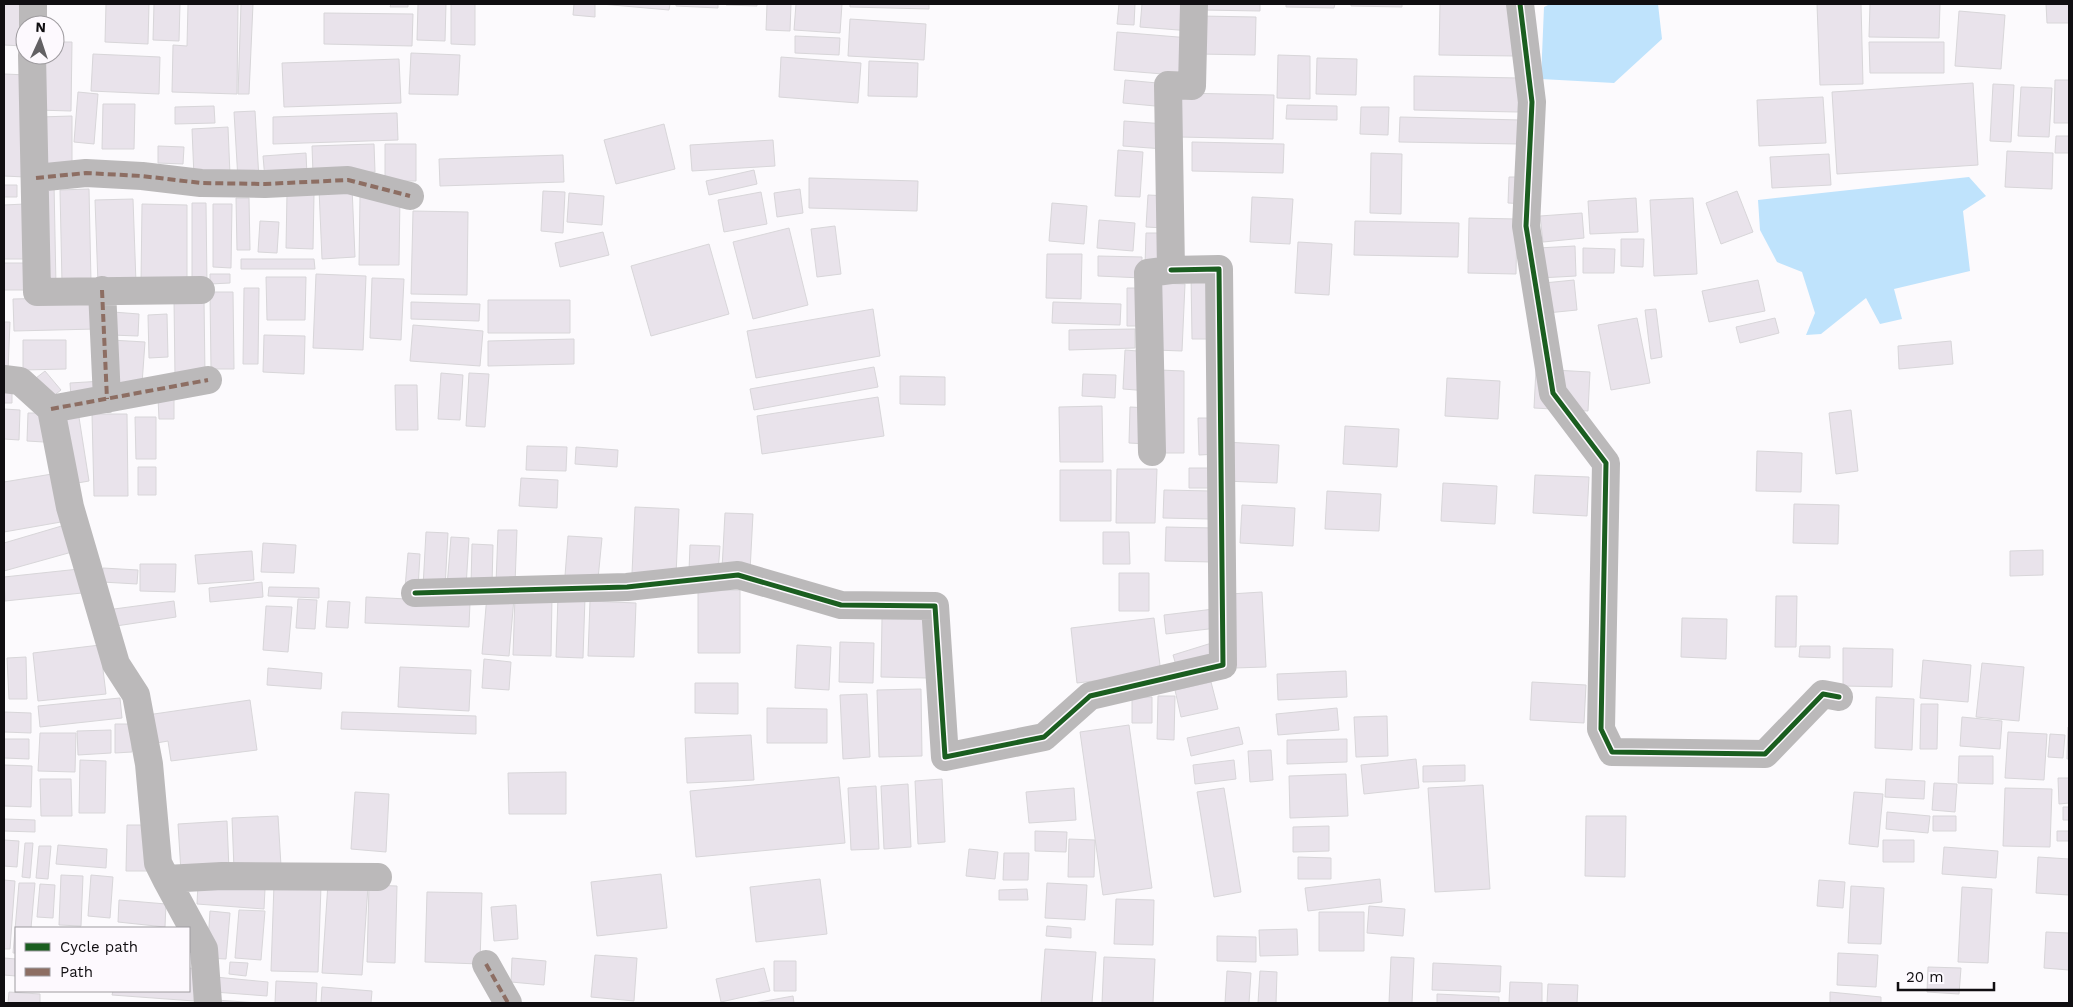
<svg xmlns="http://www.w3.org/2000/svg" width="2073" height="1007" font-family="'Work Sans',sans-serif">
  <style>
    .water { fill: #bfe3fc }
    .building { fill: #e9e3eb; stroke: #d8d6d9 }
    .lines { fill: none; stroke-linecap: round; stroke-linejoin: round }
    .minor { stroke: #bbb9ba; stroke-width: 28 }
    .quiet { stroke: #8d6e63; stroke-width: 4; stroke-dasharray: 8 4; stroke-linecap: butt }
    .cycleway-casing { stroke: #fdf9fe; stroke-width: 8 }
    .cycleway { stroke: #1b5e20; stroke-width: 5 }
  </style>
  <rect width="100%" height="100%" fill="#fcfafd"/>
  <path class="water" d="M1550,4H1658L1662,39L1614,83L1541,79L1544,7Z
    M1969,177L1986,196L1963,211L1970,271L1894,289L1902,319L1880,324L1866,298L1821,334L1806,335L1815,313L1802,272L1777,262L1760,230L1758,200Z"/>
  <path class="building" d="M4,4H26L23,46L4,45Z
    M106,4H149L148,44L105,42Z
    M154,4H180L179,41L153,40Z
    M188,4H238L237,94L172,92L173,45L187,46Z
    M241,4H253L249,94H238Z
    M391,4H408V7H390Z
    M418,4H446L445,41L417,40Z
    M451,4H475V45L451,44Z
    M574,4H595V17L573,15Z
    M601,4H670L669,10Z
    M676,4H718V8L676,6Z
    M726,4H757V6L726,5Z
    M767,4H791L790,31L766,30Z
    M796,4H842L840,33L794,30Z
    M850,4H929V9L850,7Z
    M1119,4H1135L1134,25L1117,24Z
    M1142,4H1193L1191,31L1140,27Z
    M1202,4H1260V11L1202,10Z
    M1286,4H1335L1334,8L1286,7Z
    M1351,4H1402V7L1351,6Z
    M1440,4H1517L1515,56L1439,55Z
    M1817,4H1861L1863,84L1820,85Z
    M1870,4H1940L1939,38L1869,37Z
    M2046,4H2069V23H2047Z
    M1959,11L2005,15L2001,69L1955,66Z
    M324,13L413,14L412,46L324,44Z
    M1199,16L1256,17L1255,55L1198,54Z
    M850,19L926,24L924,60L848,56Z
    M1117,32L1190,38L1187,76L1114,70Z
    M795,36L840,38L839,55L795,53Z
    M55,42H72L71,111L37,110L38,55H55Z
    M1869,42H1944V73H1870Z
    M411,53L460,55L458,95L409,94Z
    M93,54L160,57L159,94L91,91Z
    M1278,55L1310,56V99L1277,98Z
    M781,57L861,63L858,103L779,97Z
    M1317,58L1357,59L1356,95L1316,94Z
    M399,59L401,103L284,107L282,63Z
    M869,61L918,63L917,97L868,96Z
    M4,74L28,75L25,177L4,176Z
    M1414,76L1519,78L1518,112L1414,110Z
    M1125,80L1168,84L1166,107L1123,103Z
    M2055,80H2069V123H2054Z
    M1973,83L1978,165L1837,174L1832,92Z
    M1993,84L2014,85L2011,142L1990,141Z
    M2021,87L2052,88L2049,137L2018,136Z
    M78,92L98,94L94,144L74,142Z
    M1180,93L1274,95L1273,139L1179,137Z
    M1823,97L1826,143L1759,146L1757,100Z
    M103,104H135L134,149H102Z
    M1287,105L1337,106V120L1286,119Z
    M214,106L215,123L175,124V107Z
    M1361,107H1389L1388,135L1360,134Z
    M255,111L259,179L238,180L234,112Z
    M397,113L398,140L273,144V117Z
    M72,116V164L40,165L39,117Z
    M1400,117L1521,120L1520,144L1399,142Z
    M1124,121L1166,124L1164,149L1123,146Z
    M664,124L675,169L616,184L604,140Z
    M228,127L230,175L194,177L192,129Z
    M2056,136H2069V153H2055Z
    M773,140L775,166L692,171L690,145Z
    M1192,142L1284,144L1283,173L1192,171Z
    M374,144L375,172L313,174L312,146Z
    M385,144H416V181H385Z
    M158,146L184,147L183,164L158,163Z
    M1118,150L1143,152L1140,197L1115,196Z
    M2007,151L2053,153L2052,189L2005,187Z
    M306,153L307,176L265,179L263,156Z
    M1371,153L1402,154L1401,214L1370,213Z
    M1829,154L1831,185L1772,188L1770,157Z
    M563,155L564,182L440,186L439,159Z
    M754,170L757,184L709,195L706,181Z
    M1509,177H1526V204L1508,203Z
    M809,178L918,181L917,211L809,208Z
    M40,183H54L56,286L41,287Z
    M4,185H17V197H4Z
    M352,187L355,257L322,259L319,189Z
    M89,189L91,282L62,283L60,190Z
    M800,189L803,213L777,217L774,193Z
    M543,191L565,192L563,233L541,231Z
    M1737,191L1753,232L1721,244L1706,203Z
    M761,192L767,224L724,232L718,200Z
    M287,193L314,194L313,249L286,248Z
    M569,193L604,196L602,225L567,222Z
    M1148,195L1168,196L1165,228L1146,227Z
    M360,196H400L399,265H359Z
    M1252,197L1293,199L1290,244L1250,242Z
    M236,198H249L250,250H237Z
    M1636,198L1638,232L1590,234L1588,201Z
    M1693,198L1697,274L1654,276L1650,200Z
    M133,199L136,283L98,284L95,200Z
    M192,203H206L207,285H192Z
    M1052,203L1087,206L1084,244L1049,241Z
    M25,204V259H4V205Z
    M142,204L187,205V284L141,283Z
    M213,204H232L231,268L213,267Z
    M413,211L468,212L467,295L411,294Z
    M1582,213L1584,238L1543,242L1540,216Z
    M1469,218L1517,219L1516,274L1468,273Z
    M1099,220L1135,223L1133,251L1097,248Z
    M260,221L279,222L277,253L258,252Z
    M1355,221L1459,223L1458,257L1354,255Z
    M835,226L841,274L817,277L811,229Z
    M789,228L808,305L753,319L733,242Z
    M603,232L609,255L560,267L555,243Z
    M1146,233H1167L1166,267L1145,266Z
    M1621,239H1644L1643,267L1621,266Z
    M1298,242L1332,244L1329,295L1295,293Z
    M709,244L729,314L651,336L631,266Z
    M1575,246L1576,276L1539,278L1538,248Z
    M1583,248L1615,249L1614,273H1583Z
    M1047,254H1082L1081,299L1046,298Z
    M1098,256L1142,257V278L1098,276Z
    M241,259H314L315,269H241Z
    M4,263H30V290H4Z
    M210,274H230V283L210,284Z
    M316,274L366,276L363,350L313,348Z
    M1191,274H1213V339H1192Z
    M266,277H306L305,320H267Z
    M372,278L404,279L401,340L370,338Z
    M1574,280L1577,310L1547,313L1544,283Z
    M1758,280L1765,311L1709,322L1702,291Z
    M1158,283L1185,284L1182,351L1155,350Z
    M244,288H259L258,364H243Z
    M1127,288H1146V326H1127Z
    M210,292H233L234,369H211Z
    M95,297L96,329L14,331L13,299Z
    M174,299H204L205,376L175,377Z
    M488,300H570V333H488Z
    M411,302L480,304L479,321L411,319Z
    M1053,302L1121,304L1120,325L1052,323Z
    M873,309L880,356L756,378L747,331Z
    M1656,309L1662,357L1651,359L1645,310Z
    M113,312L139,314L138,336L111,335Z
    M167,314L168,357L149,358L148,315Z
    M1637,318L1650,383L1611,390L1598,325Z
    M1775,318L1779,333L1740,343L1736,327Z
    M4,322H10L8,371H4Z
    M413,325L483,331L480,366L410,361Z
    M1135,329V348L1069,350V330Z
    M264,335L305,336L304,374L263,372Z
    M574,339V364L488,366V341Z
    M23,340H66V369L23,370Z
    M111,340L145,342L142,384L109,383Z
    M1951,341L1953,364L1899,369L1898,346Z
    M1125,350L1151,352L1149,391L1123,389Z
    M874,367L878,387L754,410L750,389Z
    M1536,369L1590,372L1588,411L1534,408Z
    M1159,370L1184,371V453H1158Z
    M45,371L61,390L52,397L36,378Z
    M441,373L463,375L460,420L438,419Z
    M469,373L489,374L485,427L466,426Z
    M1083,374L1116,375L1115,398L1082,396Z
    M900,376L945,377V405L900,404Z
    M1447,378L1500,381L1498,419L1445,416Z
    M103,381L104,395L71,397L70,383Z
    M395,385H417L418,430H396Z
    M4,387H12V403H4Z
    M878,397L884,436L762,454L757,416Z
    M158,398H174V419H159Z
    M1102,406L1103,462H1060L1059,407Z
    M1130,407L1149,408L1147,444L1129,443Z
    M4,409L20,410L19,440L4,439Z
    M1851,410L1858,471L1836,474L1829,413Z
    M78,411L89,481L72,484L60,414Z
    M28,413H45L44,442L27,441Z
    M92,414H127L128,496H94Z
    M135,417H156V459H136Z
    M1198,418H1217L1218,454L1199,455Z
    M1345,426L1399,429L1397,467L1343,464Z
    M1225,442L1279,445L1277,483L1223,481Z
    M527,446L567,447L566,471L526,470Z
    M576,447L618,450L617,467L575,464Z
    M1757,451L1802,453L1801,492L1756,491Z
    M138,467H156V495H138Z
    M1189,468H1215V488H1189Z
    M1117,469H1157L1155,523H1116Z
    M1060,470H1111V521H1060Z
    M52,474L61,522L4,532V482Z
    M1535,475L1589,477L1587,516L1533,513Z
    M521,478L558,480L557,508L519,506Z
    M1443,483L1497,486L1495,524L1441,521Z
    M1164,490L1211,491L1210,519L1163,518Z
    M1327,491L1381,494L1379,531L1325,529Z
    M1794,504L1839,505L1838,544L1793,543Z
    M1242,505L1295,508L1293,546L1240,543Z
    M635,507L679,509L676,575L632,573Z
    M725,513L753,514L750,571L722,569Z
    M65,525L72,552L4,571V543Z
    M1166,527L1214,528L1213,562L1165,561Z
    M498,530H517L515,584H496Z
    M426,532L448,533L445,588L423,587Z
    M1103,532H1129L1130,564H1103Z
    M568,536L602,538L598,579L565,576Z
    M451,537L469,538L466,587L447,586Z
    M263,543L296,545L294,573L261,572Z
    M472,544L493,545L492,585H471Z
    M690,545L720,546L718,573L689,571Z
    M2043,550V575L2010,576V551Z
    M252,551L254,580L198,584L195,555Z
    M408,553L420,554L418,589L405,588Z
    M140,564H176L175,592L140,591Z
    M103,568L138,570L137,584L102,582Z
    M79,569L82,593L5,601L4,577Z
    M1119,573H1149V611H1119Z
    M262,582L263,597L210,602L209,588Z
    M269,587L319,588V598L268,596Z
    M698,590H740V653H698Z
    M1262,592L1266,667L1234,668L1230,594Z
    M487,595L514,598L509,656L482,654Z
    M515,596H552L551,656L513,655Z
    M558,596L585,597L583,658L556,657Z
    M1776,596H1797L1796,647H1775Z
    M366,597L470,602L469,627L365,623Z
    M298,599L317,600L315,629L296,628Z
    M174,601L176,617L116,626L114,609Z
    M328,601L350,602L348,628L326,627Z
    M590,601L636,603L634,657L588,656Z
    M266,606L292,607L288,652L263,650Z
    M1214,609L1217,628L1166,634L1164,615Z
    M882,618H928L927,678L881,677Z
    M1154,618L1161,673L1077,683L1071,628Z
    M1682,618L1727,619L1726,659L1681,657Z
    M840,642L874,643L873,683L839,682Z
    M1215,642L1220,659L1178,672L1173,655Z
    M100,645L106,694L38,701L33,653Z
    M797,645L831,647L829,690L795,688Z
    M1800,646H1830V658L1799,657Z
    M1843,648L1893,649L1892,687L1843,686Z
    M26,657L27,699H9L7,658Z
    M484,659L511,662L509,690L482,688Z
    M1923,660L1971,665L1968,702L1920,698Z
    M1982,663L2024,667L2019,721L1976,717Z
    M400,667L471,670L469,711L398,707Z
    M268,668L322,673L321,689L267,685Z
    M1346,671L1347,697L1278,700L1277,674Z
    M1211,682L1218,709L1181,717L1175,690Z
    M1532,682L1586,685L1584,723L1530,720Z
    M695,683H738V714L695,713Z
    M921,689L922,756L879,757L877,690Z
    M867,694L870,757L843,759L840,695Z
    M1158,696H1175L1174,740L1157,739Z
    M1132,697H1152V723H1132Z
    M1876,697L1914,699L1912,750L1875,748Z
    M120,698L122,718L40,727L38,706Z
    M250,700L257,750L171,761L168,741L151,744L147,715Z
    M1921,704H1938L1937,749H1920Z
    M767,708L827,709V743H767Z
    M1337,708L1339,730L1278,735L1276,714Z
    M4,712L31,713V733L4,732Z
    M342,712L476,716V734L341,729Z
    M1387,716L1388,756L1356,757L1354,717Z
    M1962,717L2002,721L2000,749L1960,746Z
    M115,724H132V752L115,753Z
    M1129,725L1152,888L1103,895L1080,732Z
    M1239,727L1243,744L1191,756L1187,738Z
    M2068,727H2069V759H2067Z
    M111,730V753L78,755L77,731Z
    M2008,732L2047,734L2044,780L2005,778Z
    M40,733H76L75,772L38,771Z
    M2050,734L2065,735L2063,758L2048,757Z
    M751,735L754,780L687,783L685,738Z
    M4,739H29V759L4,758Z
    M1347,739V762L1287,764V740Z
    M1271,750L1273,780L1250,782L1248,751Z
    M1959,756H1993V784L1958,783Z
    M1416,759L1419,788L1364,794L1361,765Z
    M80,760L106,761L105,813H79Z
    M1234,760L1236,779L1195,784L1193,765Z
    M4,765L32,766L31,807L4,806Z
    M1465,765V781L1423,782V766Z
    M566,772V814H509L508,773Z
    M1346,774L1348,816L1290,818L1289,776Z
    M839,777L845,843L696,857L690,791Z
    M2058,778H2069V803L2059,804Z
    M40,779H71L72,816H41Z
    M942,779L945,842L918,844L915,781Z
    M1886,779L1925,781L1924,799L1885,797Z
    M1934,783L1957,784L1955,812L1932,810Z
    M908,784L911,847L884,849L881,786Z
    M1483,785L1490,889L1435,892L1428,788Z
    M876,786L879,849L851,850L848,788Z
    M1074,788L1076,820L1029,823L1026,792Z
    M1224,788L1241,892L1214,897L1197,792Z
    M2005,788L2052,789L2050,847L2003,846Z
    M355,792L389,794L386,852L351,849Z
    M1854,792L1883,794L1878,847L1849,844Z
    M2063,807H2069V820H2063Z
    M1887,812L1930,816L1928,833L1886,829Z
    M278,816L281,866L234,869L232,818Z
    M1586,816H1626L1625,877L1585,876Z
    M1933,816H1956V831H1933Z
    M4,819L35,820V832L4,831Z
    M227,821L229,870L181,872L178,824Z
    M127,825H147V871H126Z
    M1329,826V851L1293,852V827Z
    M1035,831L1067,832L1066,852L1035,851Z
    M2057,831H2069V841H2057Z
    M1069,839L1095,840L1094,877H1068Z
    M4,840L19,841L17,867L4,866Z
    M1883,840H1914V862H1883Z
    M25,843H33L30,878L22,877Z
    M58,845L107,849L106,868L56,864Z
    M39,846H51L48,879L36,878Z
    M1944,847L1998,851L1996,878L1942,874Z
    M969,849L998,852L995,879L966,876Z
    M1004,853H1029L1028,880H1003Z
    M1298,857L1331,858V879H1298Z
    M2038,857L2069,859V895L2036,893Z
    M661,874L667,928L597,936L591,882Z
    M61,875L83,876L81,926L59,925Z
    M91,875L113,877L110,918L88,916Z
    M820,879L827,934L756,942L750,887Z
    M1380,879L1382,902L1308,911L1305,888Z
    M4,880L15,881L10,949H4Z
    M1819,880L1845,882L1843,908L1817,906Z
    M19,883H35L31,928H16V953H13Z
    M198,883L265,889L264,909L197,904Z
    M328,883L368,886L362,975L322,973Z
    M1047,883L1087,885L1085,920L1045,918Z
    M40,884L55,885L53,918L37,917Z
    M274,884L321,886L318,972L271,971Z
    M369,885L397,886L395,963L367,962Z
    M1851,886L1884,888L1881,944L1848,943Z
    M1962,887L1992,889L1988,963L1958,962Z
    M1027,889L1028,900H999V890Z
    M427,892L482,893L480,964L425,962Z
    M1116,899L1154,900L1153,945L1114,944Z
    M119,900L166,904L165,927L118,922Z
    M516,905L518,939L494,941L491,907Z
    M1369,906L1405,909L1403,936L1367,933Z
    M239,910L265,911L261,960L235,958Z
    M210,911L230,913L226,959L207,958Z
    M1319,912H1364V951H1319Z
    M1047,926L1071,928V938L1046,936Z
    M1297,929L1298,955L1260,956L1259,930Z
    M2046,932L2069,933V970L2044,968Z
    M1217,936L1256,937V962L1217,961Z
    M1045,949L1096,952L1092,1003H1041Z
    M1838,953L1878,955L1876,987L1837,985Z
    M595,955L637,958L634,1001L591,997Z
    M1104,957L1155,959L1153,1003H1102Z
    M1391,957L1414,958L1412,1003H1389Z
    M4,958L16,959V976L4,975Z
    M512,958L546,961L544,985L511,982Z
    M774,961H796V991H774Z
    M230,962L248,963L246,976L229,974Z
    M1433,963L1501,966L1500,992L1432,990Z
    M1928,967L1961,968L1959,994L1927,992Z
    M189,968L197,969L194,1001L112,995L113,991H189Z
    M764,968L770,991L721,1002L716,979Z
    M1227,971L1251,973L1249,1003H1225Z
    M1260,971L1277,972L1276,1003H1258Z
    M215,977L268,982L267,996L214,992Z
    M276,981L317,983L316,1003H275Z
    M1510,982L1542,983V1003H1509Z
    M1548,984L1578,985L1577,1003H1547Z
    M322,987L372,991L371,1003H321Z
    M9,992L40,994V1003H8Z
    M1830,992L1881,997V1003H1830Z
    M1437,994L1499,997V1003H1437Z
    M793,996L794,1003H754Z
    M216,1000L259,1003H216Z"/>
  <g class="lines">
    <path class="minor" d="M1520,4L1532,102L1526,226L1553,393L1606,463L1601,729L1612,752L1765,754L1823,694L1839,697
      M33,25V4
      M32,55L37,292L201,290
      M36,178L86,173L142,176L201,183L265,184L348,180L410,196
      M102,290L107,399
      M4,379L20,381L51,409L70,507L116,664L136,695L149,764L158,863L166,879L222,876L378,877
      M51,409L208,380
      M1152,452L1148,273L1171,270L1168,85L1192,86L1194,4
      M415,593L627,587L738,575L841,605L935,606L945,757L1044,737L1090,696L1223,665L1219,269L1171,270
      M166,879L204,949L208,1003
      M486,964L508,1003"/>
    <path class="quiet" d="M36,178L86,173L142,176L201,183L265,184L348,180L410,196
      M102,290L107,399
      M51,409L208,380
      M486,964L508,1003"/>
    <g class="cycleway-casing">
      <path id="cycleway" d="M1520,4L1532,102L1526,226L1553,393L1606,463L1601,729L1612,752L1765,754L1823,694L1839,697
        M415,593L627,587L738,575L841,605L935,606L945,757L1044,737L1090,696L1223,665L1219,269L1171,270"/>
    </g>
    <use href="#cycleway" class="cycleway"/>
  </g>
  <rect width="2073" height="1007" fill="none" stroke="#100e11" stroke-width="10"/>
  <rect x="15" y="927" width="175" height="65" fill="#fdf9fe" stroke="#9e9b9f"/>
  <rect x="25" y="943" width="25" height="8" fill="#1b5e20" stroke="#9e9b9f"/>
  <text x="60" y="952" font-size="15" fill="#100e11">Cycle path</text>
  <rect x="25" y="968" width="25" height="8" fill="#8d6e63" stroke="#9e9b9f"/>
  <text x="60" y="977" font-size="15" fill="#100e11">Path</text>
  <g transform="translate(40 40) rotate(3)"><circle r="24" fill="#fdf9fe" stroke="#9e9b9f"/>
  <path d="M0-4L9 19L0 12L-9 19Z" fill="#636164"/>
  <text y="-8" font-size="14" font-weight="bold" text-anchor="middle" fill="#100e11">N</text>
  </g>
  <path d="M1898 982v8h96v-8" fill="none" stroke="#100e11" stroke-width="2.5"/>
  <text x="1906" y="982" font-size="15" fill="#100e11" stroke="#fdf9fe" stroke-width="4" paint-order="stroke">20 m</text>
</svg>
